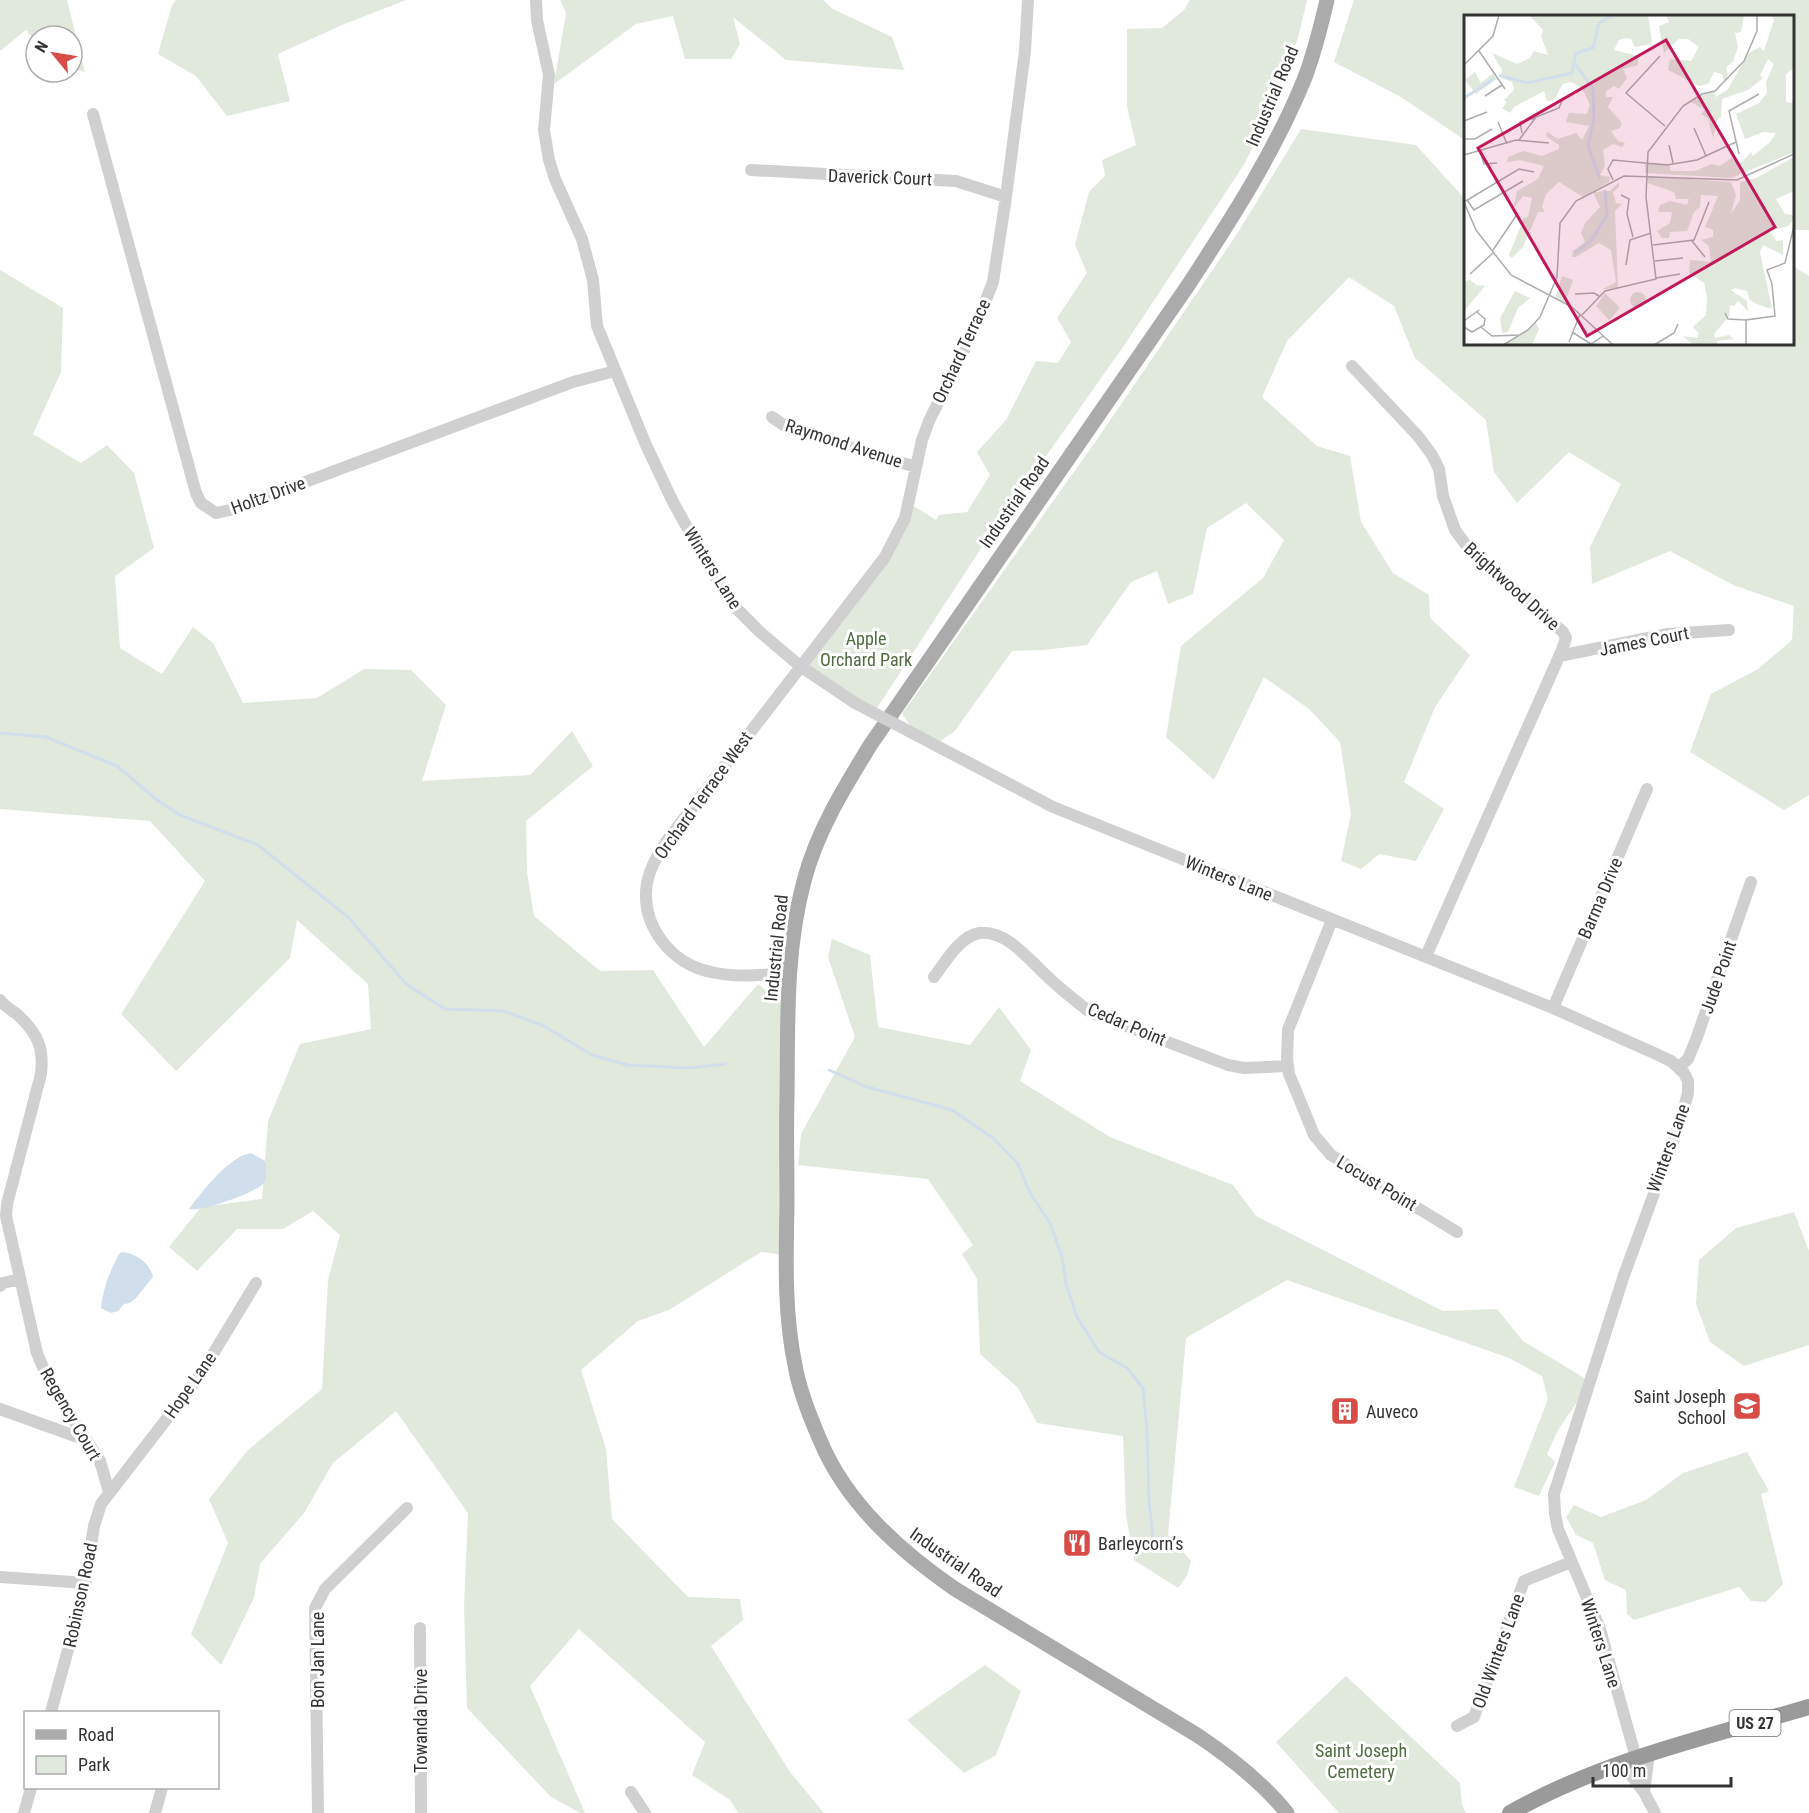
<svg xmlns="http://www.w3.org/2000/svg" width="1809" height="1813" font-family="'Roboto Condensed',sans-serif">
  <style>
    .green { fill: #e1e9dd }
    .water { fill: #d1deeb }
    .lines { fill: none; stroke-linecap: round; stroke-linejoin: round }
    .stream { stroke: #d1deeb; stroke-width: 3 }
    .minor { stroke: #d0d0d0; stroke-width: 12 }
    .major { stroke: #ababab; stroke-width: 15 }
    .highway { stroke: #9a9a9a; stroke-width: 16 }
    .minor-bridge { stroke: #d0d0d0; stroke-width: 12 }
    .labels { text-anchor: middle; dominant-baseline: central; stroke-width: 6; stroke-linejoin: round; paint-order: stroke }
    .shield { fill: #fff; stroke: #707070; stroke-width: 1.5 }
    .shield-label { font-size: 16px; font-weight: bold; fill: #333 }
    .street-label { font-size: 18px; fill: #333; stroke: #fff }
    .park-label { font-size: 18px; fill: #516b43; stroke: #fff }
    .poi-label { font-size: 18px; fill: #333; stroke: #fff; text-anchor: start }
    .inset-river { fill: none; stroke: #d1deeb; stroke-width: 3 }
    .inset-road { fill: none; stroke: #adadad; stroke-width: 1.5 }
    .view { fill: #c2185b; fill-opacity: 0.15; stroke: #c2185b; stroke-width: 3 }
    .inset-edge { fill: none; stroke: #333; stroke-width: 3 }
  </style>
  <rect width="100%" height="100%" fill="#fff"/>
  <path class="green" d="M0,0H67L85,72L72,69V36H36V42L26,30L0,51Z
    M176,0H406L342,25L278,54L290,101L227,116L196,76L158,54L172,5Z
    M560,0H823L833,9L892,37L904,70L786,60L733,17L740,44L731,59H685L673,16L636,24L554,84L566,13Z
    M1190,0H1307L1298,38L1271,110L1245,163L1123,347L982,547L875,711L800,666L885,557L909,503L936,520L939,515L967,512L990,475L977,452L1006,420L1036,361L1058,363L1071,342L1057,318L1087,273L1075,245L1089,192L1105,176L1102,160L1136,145L1127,107V29L1162,28L1184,10Z
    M1354,0H1809V230H1793L1792,16H1466L1465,144L1463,139L1401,97L1334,62Z
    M1301,129L1416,145L1465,199L1466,344H1792L1793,266L1809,276V795L1784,810L1690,752L1711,694L1758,669L1792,640L1794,606L1733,585L1670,551L1592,584L1590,547L1621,484L1569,452L1517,503L1494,472L1486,420L1415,358L1394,306L1349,277L1287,341L1262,397L1317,446L1350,456L1361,522L1393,573L1429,595L1430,618L1470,655L1435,707L1404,782L1444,809L1416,861L1379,854L1361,869L1341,861L1351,814L1340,742L1309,709L1264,677L1214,780L1166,737L1181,646L1263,578L1284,540L1246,503L1207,528L1193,594L1168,604L1157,571L1131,582L1087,645L1043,650L1012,651L954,732L934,745L918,736L902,714L1098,438L1237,234Z
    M0,270L63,308L61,372L33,434L81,463L107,445L134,473L154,548L115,576L120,648L162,674L193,627L213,643L243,703L317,698L364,669L411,670L446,705L422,781L530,775L572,731L593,766L526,821L527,872L534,916L600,971L653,970L704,1047L758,984L788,1008L786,1255L761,1252L669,1310L638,1321L581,1370L606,1449L612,1519L688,1597L740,1599L743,1620L711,1646L790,1772L824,1813H738L730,1800L692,1775L705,1742L579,1629L530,1686L585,1813H580L551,1797L467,1708L464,1607L468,1513L396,1411L333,1463L304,1513L260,1564L254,1598L221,1665L191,1634L228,1543L209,1499L248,1450L322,1389L328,1280L340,1235L313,1211L283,1229H237L197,1271L169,1247L201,1207L262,1199L268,1121L300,1044L371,1029L368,984L297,920L290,958L176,1071L121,1014L205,881L150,821L0,809Z
    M832,939L870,955L878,1027L970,1045L999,1007L1031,1050L1020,1081L1110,1137L1233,1185L1256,1216L1443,1311L1497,1309L1523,1341L1591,1382L1558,1430L1547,1454L1555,1462L1539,1496L1514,1487L1548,1399L1542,1376L1509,1358L1287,1280L1186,1338L1168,1535L1191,1561L1187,1576L1178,1588L1134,1560L1126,1515L1123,1436L1037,1423L1018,1388L980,1354L977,1279L962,1254L973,1245L928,1179L798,1165L801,1134L855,1037L828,957Z
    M1794,1212L1809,1251V1345L1744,1366L1710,1342L1696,1304L1699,1260L1736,1228Z
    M1747,1452L1769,1491L1761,1494L1783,1584L1766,1602L1751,1601L1739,1587L1634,1620L1627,1614L1626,1590L1605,1580L1593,1543L1576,1535L1566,1517L1574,1505L1601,1517L1646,1500L1683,1473Z
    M985,1665L1021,1691L996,1755L964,1773L907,1720Z
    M1346,1676L1460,1783L1462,1805L1466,1813H1339L1276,1742Z"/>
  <path class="water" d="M251,1153L265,1161C266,1168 268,1178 263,1184C254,1193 199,1213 189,1209C202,1192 229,1156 251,1153Z
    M122,1252C136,1253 150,1263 153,1277L136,1298L130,1303L124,1304L118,1311L111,1313L101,1308C104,1285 109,1274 119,1254Z"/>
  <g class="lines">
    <path class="stream" d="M0,733L46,737L117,766L157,800L180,815L258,845L348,917L406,984L445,1009L504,1011L544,1026L592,1055L628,1065L688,1068L725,1064
      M829,1070L867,1087L952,1110L993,1138L1018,1164L1030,1193L1050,1223L1062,1257L1066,1284L1077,1317L1099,1352L1127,1368L1143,1388L1147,1430L1149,1501L1153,1537L1161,1552"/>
    <path class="minor" d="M536,0L537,20L549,75L544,130L549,160L555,179L582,239L593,280L597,326L646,445L673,502L707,563L731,603L760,632L800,666L855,703
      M93,114L196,493L201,503L216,513L230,510L573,382L615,371
      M751,170L956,181L1006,197
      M1352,366L1418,436L1432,455L1439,469L1443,496L1455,530L1469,549L1563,632L1566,638L1562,650L1426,956
      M772,417L788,428L916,467
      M1559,656L1668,634L1729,630
      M918,736L1053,807L1553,1008L1654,1053L1671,1061L1684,1073L1688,1081V1093L1680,1123L1624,1275L1554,1494L1555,1514L1558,1529L1600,1629L1636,1758
      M1332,920L1288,1030L1287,1058L1289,1074L1299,1098L1314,1135L1331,1155L1457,1232
      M789,973C763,975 736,978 711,972C671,964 640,925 647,883C650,867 658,855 666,842L885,557L905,518L922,440L929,421L975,328L993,282L1006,197L1025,51L1028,0
      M934,977C945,963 959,936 980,933C1007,930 1030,961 1048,977C1060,989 1074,999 1087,1010L1097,1015L1228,1065L1244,1068L1288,1066
      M0,1000C5,1007 12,1010 18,1015C38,1034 44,1048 41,1074L7,1204L6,1216L37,1353L50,1384L100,1461L109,1492
      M1553,1008L1647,789
      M1679,1067L1688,1059L1697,1037L1751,882
      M0,1286L3,1283L20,1279
      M0,1409L86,1440
      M0,1577L86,1583
      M420,1628L421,1813
      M51,1712L85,1587L94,1526L101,1504L199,1377L256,1283
      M1457,1726L1474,1717L1524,1581L1571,1562
      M1622,1763L1644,1792L1655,1813
      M631,1792L645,1813
      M1644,1792L1649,1754
      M24,1813L31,1788
      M155,1813L162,1788
      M318,1813L315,1608L325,1589L407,1508"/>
    <path class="major" d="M1287,1813C1262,1782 1230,1757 1197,1735L955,1589C900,1551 846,1503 820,1440C810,1417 799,1390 795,1365C784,1313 786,1257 787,1204C787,1168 786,1133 787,1097C788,1024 785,952 804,881C817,831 844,788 871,744L1189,284C1232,218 1274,153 1304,80C1314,54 1321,26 1327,0"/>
    <path class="highway" d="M1510,1813C1603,1760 1708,1737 1809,1707"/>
    <path class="minor-bridge" d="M855,703L918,736"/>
  </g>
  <defs>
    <g id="school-square" transform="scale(1.5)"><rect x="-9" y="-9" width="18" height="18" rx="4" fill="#d74c47" stroke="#fff"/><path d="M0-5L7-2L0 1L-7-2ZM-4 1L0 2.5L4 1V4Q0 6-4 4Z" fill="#fff"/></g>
    <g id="building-square" transform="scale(1.5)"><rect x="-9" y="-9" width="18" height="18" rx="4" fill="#d74c47" stroke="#fff"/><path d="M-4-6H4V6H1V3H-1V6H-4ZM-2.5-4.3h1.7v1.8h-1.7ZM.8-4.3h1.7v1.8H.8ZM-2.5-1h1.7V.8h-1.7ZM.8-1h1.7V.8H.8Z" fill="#fff"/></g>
    <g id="restaurant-square" transform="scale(1.5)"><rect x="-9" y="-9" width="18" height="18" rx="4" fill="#d74c47" stroke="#fff"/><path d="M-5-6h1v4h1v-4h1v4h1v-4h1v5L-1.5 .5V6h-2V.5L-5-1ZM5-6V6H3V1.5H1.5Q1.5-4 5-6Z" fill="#fff"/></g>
  </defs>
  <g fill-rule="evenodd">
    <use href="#school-square" x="1747" y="1406"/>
    <use href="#building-square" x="1345" y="1411"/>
    <use href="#restaurant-square" x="1077" y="1543"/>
  </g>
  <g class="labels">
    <rect class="shield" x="1729.5" y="1710" width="51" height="26" rx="4.5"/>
    <g class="shield-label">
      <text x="1755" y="1723">US 27</text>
    </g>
    <g class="street-label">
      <text transform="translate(1272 96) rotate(-67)">Industrial Road</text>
      <text transform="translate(880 177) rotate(2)">Daverick Court</text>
      <text transform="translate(961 351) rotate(-65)">Orchard Terrace</text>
      <text transform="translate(844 443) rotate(18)">Raymond Avenue</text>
      <text transform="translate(268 495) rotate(-20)">Holtz Drive</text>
      <text transform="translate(1014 502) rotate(-55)">Industrial Road</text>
      <text transform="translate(713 568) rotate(58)">Winters Lane</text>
      <text transform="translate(1512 586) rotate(42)">Brightwood Drive</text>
      <text transform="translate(1644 641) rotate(-11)">James Court</text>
      <text transform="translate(703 795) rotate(-54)">Orchard Terrace West</text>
      <text transform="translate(1229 878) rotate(22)">Winters Lane</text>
      <text transform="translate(1600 898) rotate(-67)">Barma Drive</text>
      <text transform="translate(776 948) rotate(-84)">Industrial Road</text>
      <text transform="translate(1718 977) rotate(-71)">Jude Point</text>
      <text transform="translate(1127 1024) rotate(23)">Cedar Point</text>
      <text transform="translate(1668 1148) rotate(-70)">Winters Lane</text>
      <text transform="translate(1377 1183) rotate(31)">Locust Point</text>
      <text transform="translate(190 1385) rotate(-55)">Hope Lane</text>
      <text transform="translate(71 1414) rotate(60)">Regency Court</text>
      <text transform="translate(956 1562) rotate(35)">Industrial Road</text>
      <text transform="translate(80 1595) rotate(-78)">Robinson Road</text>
      <text transform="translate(1601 1643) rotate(72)">Winters Lane</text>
      <text transform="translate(1498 1651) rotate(-70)">Old Winters Lane</text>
      <text transform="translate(317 1660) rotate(-90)">Bon Jan Lane</text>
      <text transform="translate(420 1721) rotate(-90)">Towanda Drive</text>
    </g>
    <g class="park-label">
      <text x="866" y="638">Apple<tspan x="866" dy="21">Orchard Park</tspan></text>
      <text x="1361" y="1750">Saint Joseph<tspan x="1361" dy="21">Cemetery</tspan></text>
    </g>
    <g class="poi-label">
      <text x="1726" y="1396" text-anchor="end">Saint Joseph<tspan x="1726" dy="21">School</tspan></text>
      <text x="1366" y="1411">Auveco</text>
      <text x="1098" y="1543">Barleycorn’s</text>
    </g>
  </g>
  <g transform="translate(1464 15)">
    <rect width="330" height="330" fill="#fff"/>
    <path d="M65,0H184L188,26L187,29L171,32L167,24L162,23L155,25L150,35L174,41V50L159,54L163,63L155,74L150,71L142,76V82H149L144,92L158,108L156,113L147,116L154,126L161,128L158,132L149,129L139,135L141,151L136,160L146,162L145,167L119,182L95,167L82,179L78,192L81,197H74L59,232L48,243L45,240L60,203L64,202L68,183L59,181L49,194L53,176L74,164L80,151L56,145L43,147L44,142L59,136L78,141L95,134V130L82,121L83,117L94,124L112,118L118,125L125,111L102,107L105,98L123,99L126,90L118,73L107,67L99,69L90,85L83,86L80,76L50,92L46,98L38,93L43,87L40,85L50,75L48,67L37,63L38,55L28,38L53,49L66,43L70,36L84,40L77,21L79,15ZM202,0H280L277,17L271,18L274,32L269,47L262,52L264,61L260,66L258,59L250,57L244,69L235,71L204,55L206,44L227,46L235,32L224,24H215L200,38L195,11L205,7ZM307,0H330V53L322,59V87L328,88L330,84V137L267,163L181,158V148L205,149L207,156H231L248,149L256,151L267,143L277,148L287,137L289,141L306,127L312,118L299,117L281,124L272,99L295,88L303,78L302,67L310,49L304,44L296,60L299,63L284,75L258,84L257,103H254L249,123L244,103L237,99L241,95L227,87L238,80L250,77L252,82L263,75L285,38L296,32L300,36L310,5ZM11,57L17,68L29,58L32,64L12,79L1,65ZM330,142V176L312,184L321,199L329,200V205L324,211L306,216L312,226L319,225V240L299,230L296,237L308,294L295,290L286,285L283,276L271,273L267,275L283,286L284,296L274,286L270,291L266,290L265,301L250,319L251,323L265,320L270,324L253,326V330H229L219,321L233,323L235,318L229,312L242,300L243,282L240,268L225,258L226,245L247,247L245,231L237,225L249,222V215L241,212L254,181L237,180L236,192L230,197L223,216L206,217L205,223H198L193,216L206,208L208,197H194L196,190L206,186L223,190L225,184H212L210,177L184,168L182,161L267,167L272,180L267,199L276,185V167L292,163ZM155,167V172L149,177L152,188L158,189L151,196L154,273L139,274L152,267L147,235L135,228L112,242H108L109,236L121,227L117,218L121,208L136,192L129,177L146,176ZM98,261L109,265L101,288L91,283ZM6,265L12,269L8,277L12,270L21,271L0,296V266ZM51,276L66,283L54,293L44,317L38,318L36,303ZM166 285a8 8 0 1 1 16 0a8 8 0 1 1-16 0ZM141,278L156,293L145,305L132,291ZM72,308L75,314L68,330H40Z" fill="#e1e9dd"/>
    <path class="inset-river" d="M112,50L129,74L130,102L124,131L136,164M35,60L63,68L108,58L112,38L129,33L135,8L149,0M0,83L31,63M111,238L127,226L143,200L141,175"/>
    <path class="inset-road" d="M15,36L41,74M196,41L162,78L201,111M0,50L29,21L35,0M21,81L38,70M0,106L23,97M34,107L43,129M230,113L242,141M58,118L56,107L71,103M0,124H11L28,114M55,125L72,102L95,93L99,83M205,130L209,148M16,136L20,149L33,148M275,139L265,96L295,79M0,140L52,125L85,128M149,165L144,154L149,145L203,150L233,145L272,127M157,180L165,184L163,199L169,222M3,185L10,195L59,166M0,187L55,154L70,157M0,187L12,215L47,260L108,292L149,330M228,226L241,242M189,230L230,225L245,187M29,235L54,198M191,246L219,243M162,250L166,225L187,218M6,259L29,238M192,263L216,259M111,279L130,278L135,281M261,298L264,304L282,305M118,300L141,276L192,264L182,182L184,137L219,91L238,79L251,76L280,46L293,16V0M0,306L15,295M0,312L8,317L20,310L21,304L13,297M17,312L28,321L56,320M108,317L127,329L139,321M105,327L116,299M39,330L64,315L76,302L93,262L96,208L112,186L160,161L273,165L330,139M190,330L210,318L214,309M282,330V305L311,301L308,269L303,255L321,248L330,211"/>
    <path class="view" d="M202,25L311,212L123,321L14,133Z"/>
    <rect width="330" height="330" class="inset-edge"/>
  </g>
  <rect x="24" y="1711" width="195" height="78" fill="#ffffff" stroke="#adadad" stroke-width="1.5"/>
  <rect x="36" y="1730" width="30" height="9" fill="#ababab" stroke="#adadad" stroke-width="1.5"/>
  <text x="78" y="1741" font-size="18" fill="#333333">Road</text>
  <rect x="36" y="1756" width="30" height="18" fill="#e1e9dd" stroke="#adadad" stroke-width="1.5"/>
  <text x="78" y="1771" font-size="18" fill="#333333">Park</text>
  <g transform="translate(54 54) rotate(300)"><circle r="28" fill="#ffffff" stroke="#adadad" stroke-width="1.5"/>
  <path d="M0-4.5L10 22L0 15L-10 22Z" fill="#d74c47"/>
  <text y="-9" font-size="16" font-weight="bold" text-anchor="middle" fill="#333333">N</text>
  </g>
  <path d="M1593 1777v9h138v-9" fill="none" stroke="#333333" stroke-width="3"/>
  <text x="1602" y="1777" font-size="18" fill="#333333" stroke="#ffffff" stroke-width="4.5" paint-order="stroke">100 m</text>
</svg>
